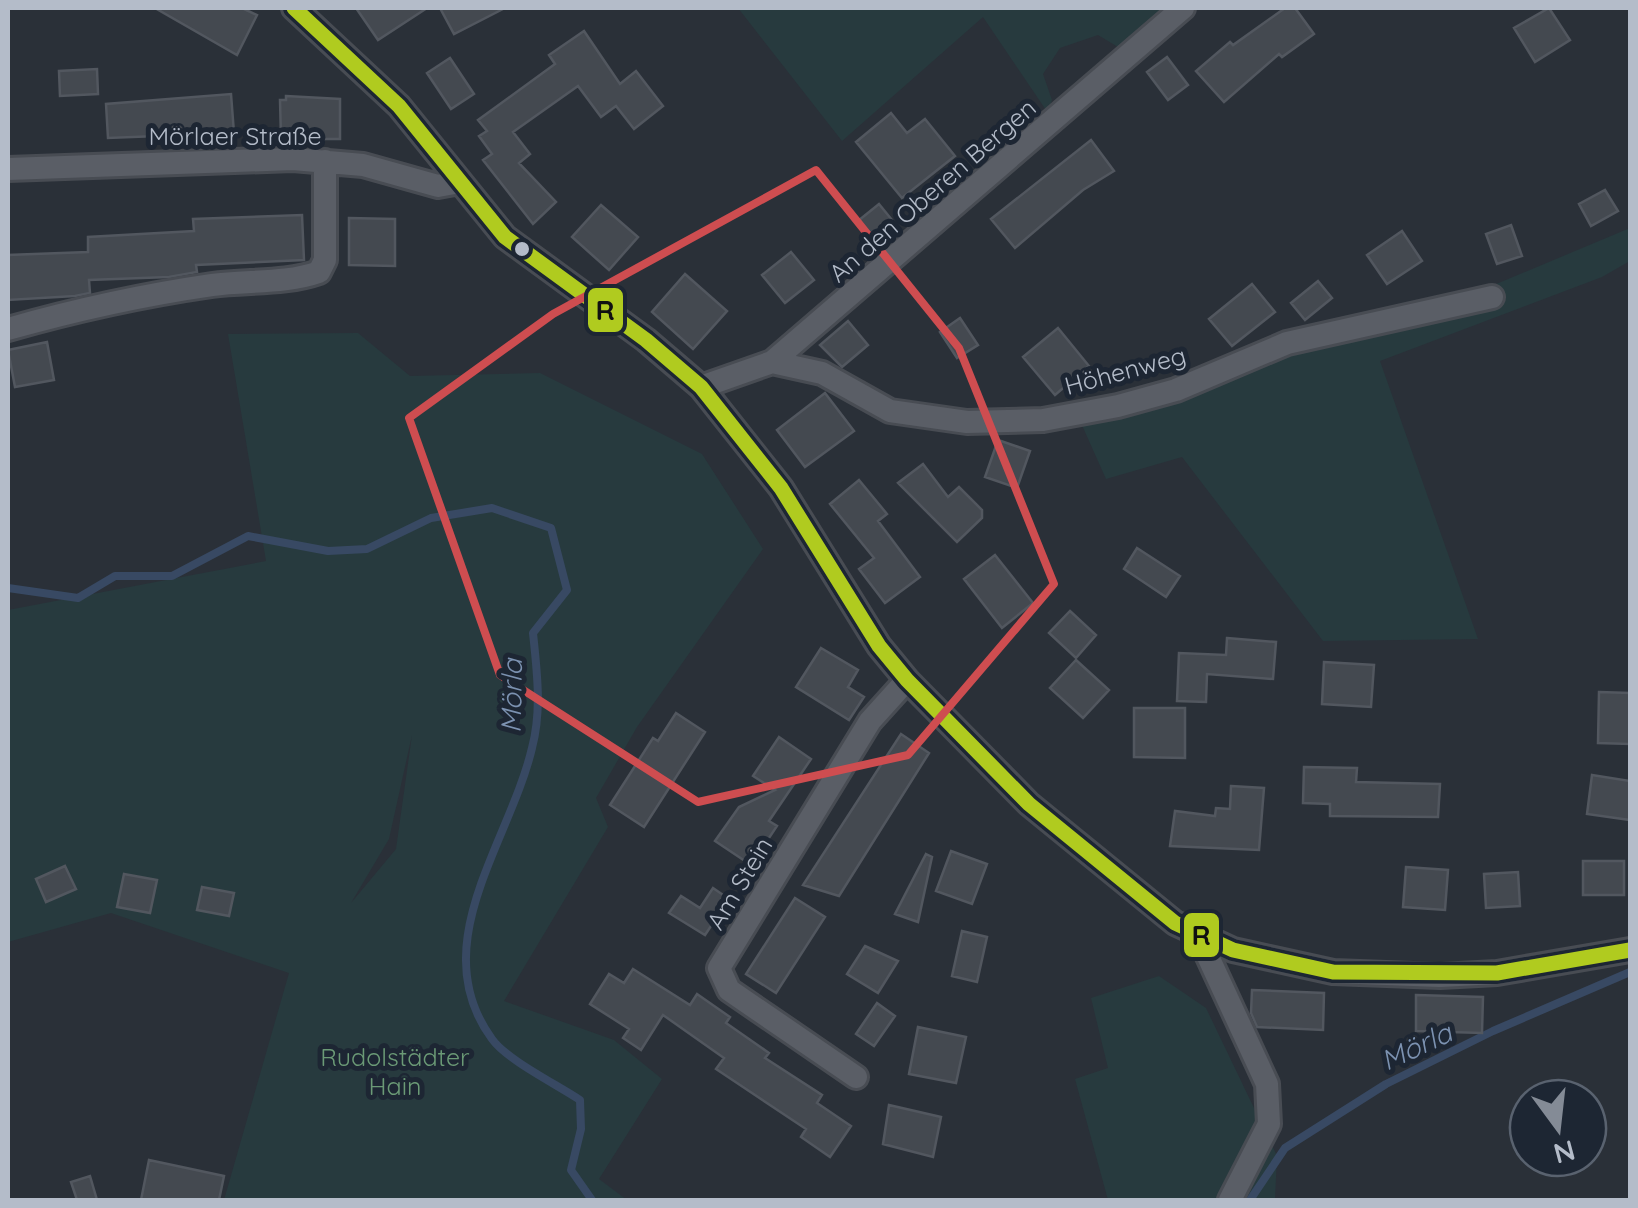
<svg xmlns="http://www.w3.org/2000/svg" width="1638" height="1208" font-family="Quicksand,sans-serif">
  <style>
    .green { fill: #273a3e; fill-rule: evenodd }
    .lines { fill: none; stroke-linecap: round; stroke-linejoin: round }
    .stream { stroke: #384963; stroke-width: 8 }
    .building { fill: #444950; stroke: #52575f; stroke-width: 2.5 }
    .minor-casing { stroke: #484c53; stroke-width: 28 }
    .minor { stroke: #5a5e66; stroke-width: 22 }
    .bus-1-casing { stroke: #1d2633; stroke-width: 22 }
    .bus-1 { stroke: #b0cb1f; stroke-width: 15 }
    .marked { fill: none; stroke: #ce4d50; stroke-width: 8; stroke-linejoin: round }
    .bus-dot { fill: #b4bcc9; stroke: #1d2633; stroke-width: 4 }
    .labels { text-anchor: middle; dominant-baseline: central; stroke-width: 10; stroke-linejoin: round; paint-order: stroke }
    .street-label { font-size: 25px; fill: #b4bcc9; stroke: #1d2633 }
    .park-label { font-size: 25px; fill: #6b9a76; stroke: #1d2633 }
    .water-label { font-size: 28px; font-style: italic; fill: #7c92b1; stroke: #1d2633 }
    .line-badge { stroke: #1d2633; stroke-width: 4 }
    .pale-badge-label { font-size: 28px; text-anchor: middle; font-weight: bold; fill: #111 }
  </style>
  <rect width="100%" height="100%" fill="#2a3038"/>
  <path class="green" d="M738,8H1165L1118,47L1098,35L1060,48L1043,74L1052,100L1048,113L983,17L842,141Z
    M1630,228V261L1602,277L1380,361L1478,639L1323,641L1182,457L1106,479L1081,423L1482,290Z
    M358,333L410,376L540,373L702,454L763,549L637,727L596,798L608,827L504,1001L614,1040L662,1079L599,1179L627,1200H224L289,973L111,913L8,942V610L266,561L228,334ZM412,735L396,849L351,903L389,839Z
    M1159,976L1206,1008L1277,1156L1275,1199L1108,1200L1075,1079L1108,1068L1091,998Z"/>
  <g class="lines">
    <path class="stream" d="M8,588L78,598L115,576H172L248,536L328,551L367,549L431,518L492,508L551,528L567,590L533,633C537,671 542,711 532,748C510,842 423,945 492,1039C507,1060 556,1084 580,1100L581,1129L571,1170L592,1200
      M1250,1200L1285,1148L1386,1084L1493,1031L1630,972"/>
  </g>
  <path class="building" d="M155,8H242L257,15L237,55Z
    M356,8H427L378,40Z
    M440,8H505L454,34Z
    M1285,8H1295L1314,34L1282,57L1279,54L1224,102L1196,71L1230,42L1233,45Z
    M1549,8L1570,40L1535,62L1514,28Z
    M584,31L620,84L636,71L663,106L634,129L616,106L601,117L578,86L513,132L530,154L519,163L556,202L533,224L483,160L492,154L479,136L487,131L478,120L555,64L549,55Z
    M1167,57L1188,85L1168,100L1147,72Z
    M450,58L474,94L451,109L427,73Z
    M97,69L98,94L60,96L59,71Z
    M231,94L234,133L108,138L106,104Z
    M286,96L340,99V139H281L280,100H286Z
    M891,113L907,133L925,119L955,156L902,198L856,142Z
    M1091,140L1114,171L1083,190L1015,248L991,219Z
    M1605,190L1618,211L1591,226L1579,204Z
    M879,204L901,231L881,248L858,221Z
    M601,205L638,237L609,270L572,237Z
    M302,215L304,260L196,265L197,272L169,277L89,280L90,293L75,296L8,300V255L88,252V237L194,231L193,219Z
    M349,218L395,219V266L349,265Z
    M1511,225L1522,256L1497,264L1486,234Z
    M1402,231L1422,261L1387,284L1367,255Z
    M791,252L814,280L785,303L762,275Z
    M685,274L727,311L693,349L652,312Z
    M1318,281L1332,298L1305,320L1291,303Z
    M1252,284L1275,312L1232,346L1209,319Z
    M960,318L978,345L957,358L940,332Z
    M848,321L868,345L842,367L820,345Z
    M1058,328L1089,366L1055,395L1023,357Z
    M47,342L54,380L15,387L8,350Z
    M825,393L854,431L805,467L777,430Z
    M998,440L1030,451L1017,488L985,477Z
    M923,464L948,497L959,487L982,510V518L957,542L898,483Z
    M859,480L887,514L878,521L920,577L885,603L859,569L874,558L830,504Z
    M1137,548L1180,576L1166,597L1124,569Z
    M995,555L1033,603L1002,628L964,579Z
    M1070,611L1096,635L1076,658L1049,633Z
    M1227,638L1276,642L1273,679L1207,674L1206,702L1177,701L1179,653L1226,655Z
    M821,648L858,670L848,687L864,697L849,720L796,687Z
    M1076,660L1109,690L1083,718L1050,688Z
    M1324,662L1374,665L1371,707L1322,704Z
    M1599,692L1630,693V744L1598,743Z
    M1134,708H1185V758L1134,757Z
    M676,713L705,732L644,827L610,805L653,738L658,741Z
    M901,734L929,753L839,896L803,885Z
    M779,737L811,759L769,821L777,826L751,865L715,841L739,807L775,790L753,776Z
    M1304,767L1357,768L1356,782L1440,784L1438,817L1330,816V804L1303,803Z
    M1592,775L1630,781V820L1587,814Z
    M1231,786L1264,788L1259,850L1170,846L1175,811L1215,816L1216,808L1230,809Z
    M951,851L987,864L972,904L936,891Z
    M926,854L932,857L918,922L895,914Z
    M1583,861H1624V895H1583Z
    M65,866L76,889L46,902L36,879Z
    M1406,867L1448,870L1445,910L1403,907Z
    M1518,872L1520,906L1486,908L1484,874Z
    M124,874L157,880L150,913L117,907Z
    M202,887L234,893L229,916L197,910Z
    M713,888L729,899L705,935L669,913L681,896L700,908Z
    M795,898L825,917L776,993L746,974Z
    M962,931L987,937L977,982L952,976Z
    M865,946L898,961L878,993L847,974Z
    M633,969L690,1005L697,994L730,1017L726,1023L769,1053L765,1058L822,1095L817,1103L851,1126L830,1157L801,1137L806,1129L716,1069L724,1058L663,1015L641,1050L623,1038L629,1029L590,1004L609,974L624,983Z
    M1252,990L1324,993L1323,1030L1257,1027L1251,1013Z
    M1416,995L1483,997L1482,1033L1416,1031Z
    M877,1003L895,1016L874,1046L856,1034Z
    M918,1027L966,1037L956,1083L909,1074Z
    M889,1105L941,1117L933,1157L883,1144Z
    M149,1160L224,1176L219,1200H141Z
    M90,1176L97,1200H77L71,1182Z"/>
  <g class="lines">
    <g class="minor-casing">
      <path id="minor" d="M294,8L399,106L505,237L646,340L701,387L781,488L879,646L907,680L1029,804L1175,923L1233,950L1333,972L1440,976L1497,973L1630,950
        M8,169L293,159L363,165L438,186L460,182
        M8,329C75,310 143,295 212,285C247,280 285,284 319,272L325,260V161
        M772,362L822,373L890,411L967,422L1043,420L1118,406L1176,390L1287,343L1492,297
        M701,387L772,362L1183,8
        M1199,937L1267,1084L1269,1124L1230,1200
        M856,1077L729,990L719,968L870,721L907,680"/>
    </g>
    <use href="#minor" class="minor"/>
    <g class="bus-1-casing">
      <path id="bus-1" d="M294,8L399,106L505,237L646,340L701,387L781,488L879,646L907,680L1029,804L1175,923L1233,950L1333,972L1497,973L1630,950"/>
    </g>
    <use href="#bus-1" class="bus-1"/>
  </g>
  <path class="marked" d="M816,170L959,348L1054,584L908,755L698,802L500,675L409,418L553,314Z"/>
  <circle class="bus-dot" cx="522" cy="249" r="9"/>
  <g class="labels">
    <g class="street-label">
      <text x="235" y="135">Mörlaer Straße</text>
      <text transform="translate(932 190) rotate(-41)">An den Oberen Bergen</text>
      <text transform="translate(1125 370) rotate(-15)">Höhenweg</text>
      <text transform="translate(739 883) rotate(-59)">Am Stein</text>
    </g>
    <g class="park-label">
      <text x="395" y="1056">Rudolstädter<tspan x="395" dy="29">Hain</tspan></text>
    </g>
    <g class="water-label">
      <text transform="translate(511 696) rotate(-89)">Mörla</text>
      <text transform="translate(1416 1046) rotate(-25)">Mörla</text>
    </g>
  </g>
  <g class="line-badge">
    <rect x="586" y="286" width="39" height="48" rx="10" fill="#b0cb1f"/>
    <rect x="1182" y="911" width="39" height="48" rx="10" fill="#b0cb1f"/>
  </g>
  <g class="pale-badge-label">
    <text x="605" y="320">R</text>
    <text x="1201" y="945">R</text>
  </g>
  <rect width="1638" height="1208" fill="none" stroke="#b4bcc9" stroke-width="20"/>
  <g transform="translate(1558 1128) rotate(165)"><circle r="48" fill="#1d2633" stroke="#59626f" stroke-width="2.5"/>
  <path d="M0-8L18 38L0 25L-18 38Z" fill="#848b96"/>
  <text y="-15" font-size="28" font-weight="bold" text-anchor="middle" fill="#b4bcc9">N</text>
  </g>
</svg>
